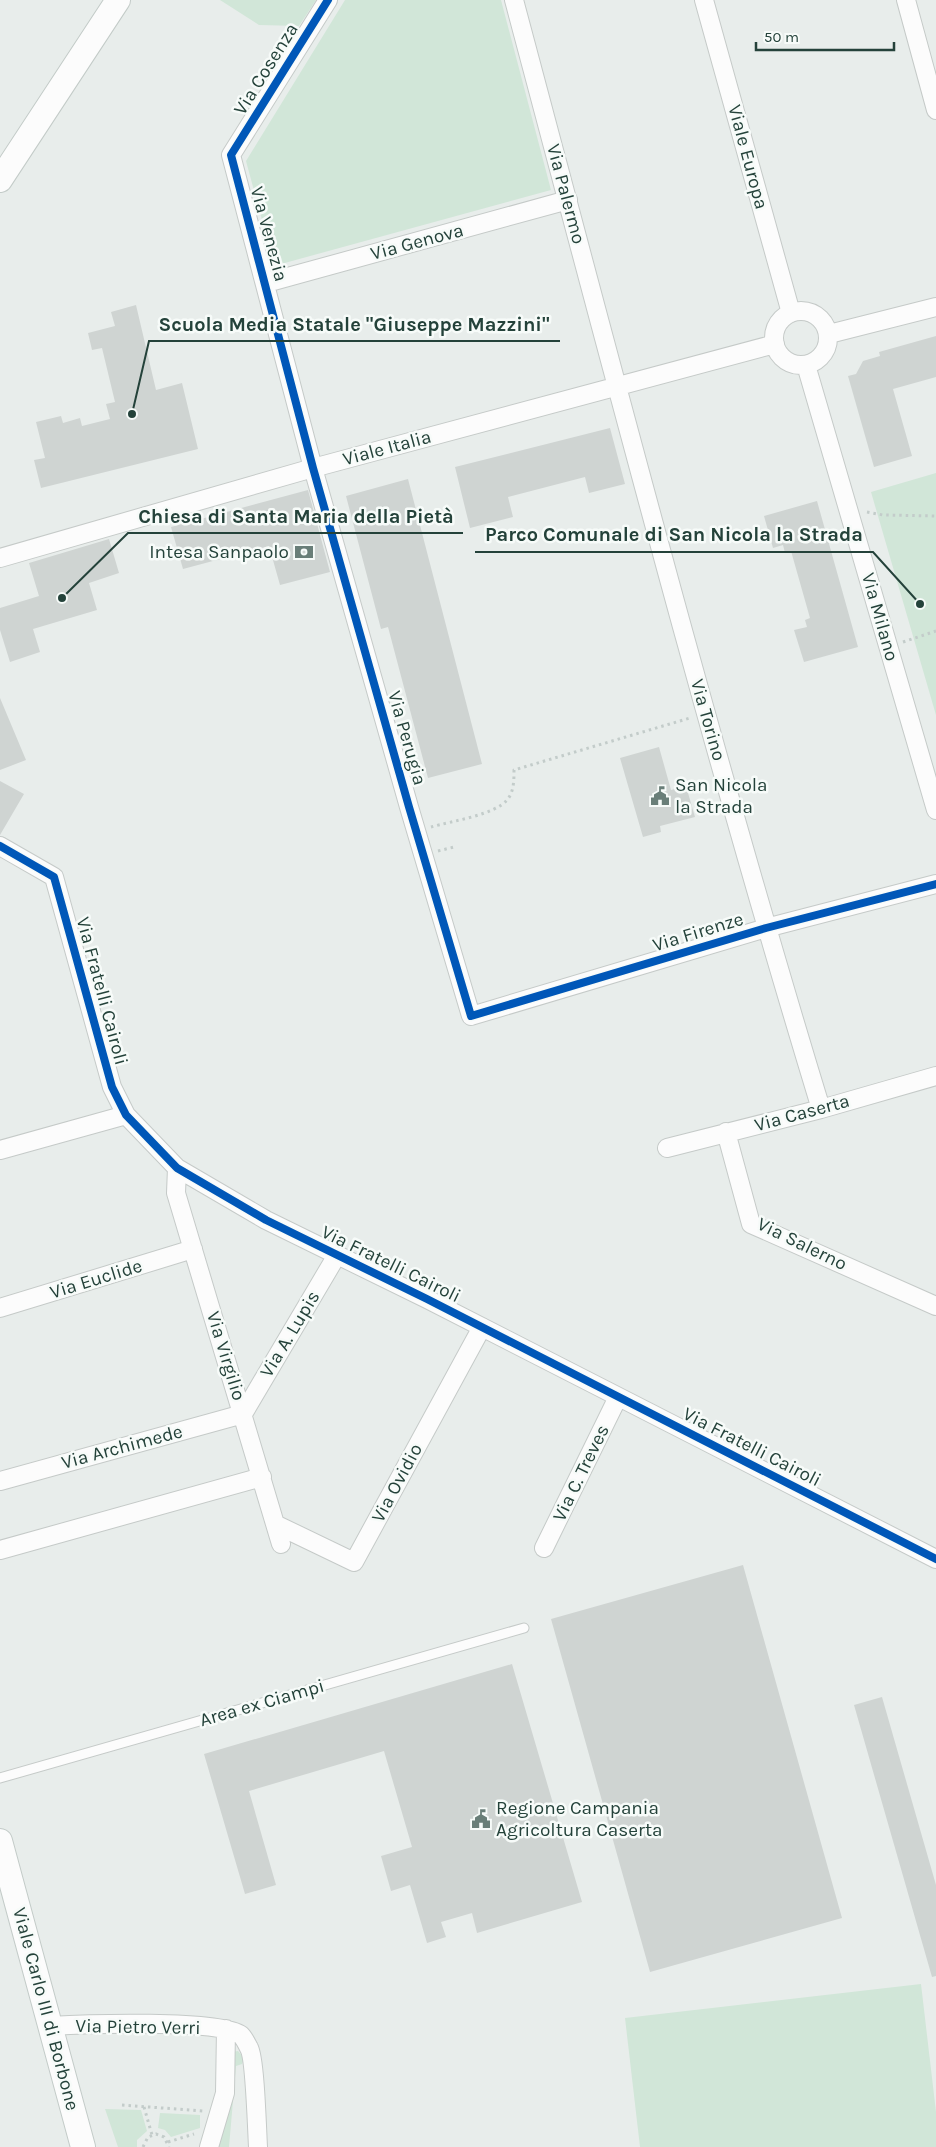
<svg xmlns="http://www.w3.org/2000/svg" width="936" height="2147" font-family="Karla,sans-serif">
  <style>
    .green { fill: #d1e6d8 }
    .building { fill: #cfd4d2 }
    .lines { fill: none; stroke-linecap: round; stroke-linejoin: round }
    .lane-casing { stroke: #c5cac8; stroke-width: 11 }
    .street-casing { stroke: #c5cac8; stroke-width: 20 }
    .secondary-casing { stroke: #c3cbc8; stroke-width: 26 }
    .path { stroke: #c3ccca; stroke-width: 3; stroke-dasharray: 2.5 4; stroke-linecap: butt }
    .lane { stroke: #fcfcfc; stroke-width: 9 }
    .street { stroke: #fcfcfc; stroke-width: 18 }
    .secondary { stroke: #fcfcfc; stroke-width: 24 }
    .cycleway-casing { stroke: #f7fbf9; stroke-width: 11 }
    .cycleway { stroke: #0057b8; stroke-width: 8 }
    .labels { text-anchor: middle; dominant-baseline: central; stroke-width: 5; stroke-linejoin: round; paint-order: stroke }
    .street-label { font-size: 19px; fill: #24423a; stroke: #f7fbf9 }
    .poi-label { font-size: 19px; fill: #24423a; stroke: #f7fbf9; text-anchor: start }
    .leader { fill: none; stroke: #24423a; stroke-width: 2 }
    .callout-dot { fill: #24423a; stroke: #f7fbf9; stroke-width: 2 }
    .callout-label { font-size: 20px; text-anchor: middle; font-weight: bold; fill: #24423a; stroke: #f7fbf9; stroke-width: 5; stroke-linejoin: round; paint-order: stroke }
  </style>
  <rect width="100%" height="100%" fill="#e8edeb"/>
  <path class="green" d="M220,0H316L299,26L259,25Z
    M345,0H501L551,190L281,264L272,257L246,161Z
    M936,473V715L871,492Z
    M921,1984L936,2112V2147H640L625,2018Z
    M238,2051L244,2058L242,2064L236,2066L229,2147H215L232,2052Z
    M105,2109L141,2110L147,2131L137,2140V2147H118Z
    M160,2113L200,2115V2128L171,2137L165,2130L158,2128Z"/>
  <path class="building" d="M136,305L156,390L182,383L198,449L41,488L34,460L45,458L36,422L61,416L63,423L80,418L82,426L110,419L106,404L115,402L102,348L92,350L88,333L115,326L111,312Z
    M936,336V377L893,389L912,456L874,467L848,376L856,374L863,361L880,356L879,352Z
    M610,428L625,484L589,493L585,477L508,497L513,517L470,528L455,467Z
    M408,479L482,764L428,778L388,627L381,629L346,496Z
    M308,490L330,572L280,585L269,546L183,569L171,527Z
    M817,501L858,647L804,662L794,630L807,627L805,620L810,618L791,551L785,553L783,545L773,548L764,516Z
    M109,539L119,573L89,583L97,610L33,629L40,652L10,662L0,630V608L39,596L29,563Z
    M0,698L26,760L0,770Z
    M659,747L671,790L686,786L695,817L660,826L661,832L643,837L620,758Z
    M0,781L24,794L0,835Z
    M743,1565L842,1918L650,1972L551,1619Z
    M512,1664L582,1902L477,1933L472,1913L441,1922L446,1937L427,1943L410,1885L391,1891L381,1856L412,1847L384,1751L249,1791L276,1885L245,1894L204,1754Z
    M882,1697L936,1885V1976L932,1977L854,1705Z"/>
  <g class="lines">
    <g class="lane-casing">
      <path id="lane" d="M0,1778L524,1628"/>
    </g>
    <g class="street-casing">
      <path id="street" d="M328,0L231,155L313,468L409,807L471,1016L766,928L936,884
        M514,0C613,371 709,742 821,1109
        M704,0L791,313
        M906,0L936,110
        M266,283L568,200
        M774 338a27 27 0 1 1 54 0a27 27 0 1 1-54 0Z
        M829,334L936,307
        M806,365L936,810
        M0,558L313,468L775,344
        M0,846L54,877L112,1087L126,1115L177,1168L266,1220L427,1299L936,1559
        M726,1132L751,1224L936,1306
        M667,1148L821,1109L936,1076
        M0,1150L126,1115
        M177,1168L176,1193L281,1544
        M0,1308L193,1249
        M0,1481L243,1414L337,1255
        M275,1524L354,1562L482,1327
        M544,1548L618,1397
        M0,1550L262,1477
        M50,2026C83,2024 219,2019 241,2035C244,2038 247,2044 249,2048C255,2058 257,2130 258,2147
        M209,2147L225,2093L226,2029"/>
    </g>
    <g class="secondary-casing">
      <path id="secondary" d="M0,180L118,0
        M0,1841L83,2147"/>
    </g>
    <path class="path" d="M867,512L883,515L936,516
      M903,642L936,631
      M431,827C452,821 494,815 507,800C514,792 514,780 514,770L690,718
      M438,851L454,847
      M122,2105L203,2111
      M144,2107L152,2135
      M168,2142L194,2134
      M143,2147L148,2137L156,2134L164,2137L169,2147"/>
    <use href="#lane" class="lane"/>
    <use href="#street" class="street"/>
    <use href="#secondary" class="secondary"/>
    <g class="cycleway-casing">
      <path id="cycleway" d="M328,0L231,155L313,468L409,807L471,1016L766,928L936,884
        M0,846L54,877L112,1087L126,1115L177,1168L266,1220L427,1299L936,1559"/>
    </g>
    <use href="#cycleway" class="cycleway"/>
  </g>
  <defs>
    <g id="bank-bare" transform="scale(1.5)"><path d="M-6-4H6V4H-6ZM0-2.3a2.3 2.3 0 1 0 0 4.6a2.3 2.3 0 1 0 0-4.6Z" fill="#697e78" stroke="#f7fbf9" stroke-width="2.5" paint-order="stroke"/></g>
    <g id="civic-bare" transform="scale(1.5)"><path d="M-.6-6.5H3V-4.5H.6V-3L4-1V1h2V6H-6V1h2V-1L-.6-3ZM-1.2 2.5V6h2.4V2.5Z" fill="#697e78" stroke="#f7fbf9" stroke-width="2.5" paint-order="stroke"/></g>
  </defs>
  <g fill-rule="evenodd">
    <use href="#bank-bare" x="304" y="552"/>
    <use href="#civic-bare" x="660" y="796"/>
    <use href="#civic-bare" x="481" y="1819"/>
  </g>
  <g class="labels">
    <g class="street-label">
      <text transform="translate(266 69) rotate(-58)">Via Cosenza</text>
      <text transform="translate(748 157) rotate(75)">Viale Europa</text>
      <text transform="translate(566 194) rotate(75)">Via Palermo</text>
      <text transform="translate(269 234) rotate(75)">Via Venezia</text>
      <text transform="translate(417 242) rotate(-15)">Via Genova</text>
      <text transform="translate(387 448) rotate(-15)">Viale Italia</text>
      <text transform="translate(880 617) rotate(74)">Via Milano</text>
      <text transform="translate(708 720) rotate(74)">Via Torino</text>
      <text transform="translate(407 738) rotate(74)">Via Perugia</text>
      <text transform="translate(698 932) rotate(-17)">Via Firenze</text>
      <text transform="translate(102 991) rotate(75)">Via Fratelli Cairoli</text>
      <text transform="translate(802 1113) rotate(-15)">Via Caserta</text>
      <text transform="translate(802 1244) rotate(26)">Via Salerno</text>
      <text transform="translate(391 1264) rotate(26)">Via Fratelli Cairoli</text>
      <text transform="translate(96 1279) rotate(-17)">Via Euclide</text>
      <text transform="translate(290 1334) rotate(-59)">Via A. Lupis</text>
      <text transform="translate(226 1356) rotate(73)">Via Virgilio</text>
      <text transform="translate(122 1447) rotate(-15)">Via Archimede</text>
      <text transform="translate(752 1447) rotate(27)">Via Fratelli Cairoli</text>
      <text transform="translate(581 1473) rotate(-64)">Via C. Treves</text>
      <text transform="translate(397 1483) rotate(-62)">Via Ovidio</text>
      <text transform="translate(262 1703) rotate(-16)">Area ex Ciampi</text>
      <text transform="translate(46 2009) rotate(75)">Viale Carlo III di Borbone</text>
      <text transform="translate(138 2027) rotate(1)">Via Pietro Verri</text>
    </g>
    <g class="poi-label">
      <text x="289" y="552" text-anchor="end">Intesa Sanpaolo</text>
      <text x="675" y="785">San Nicola<tspan x="675" dy="22">la Strada</tspan></text>
      <text x="496" y="1808">Regione Campania<tspan x="496" dy="22">Agricoltura Caserta</tspan></text>
    </g>
  </g>
  <path class="leader" d="M132 414L149 341H560M62 598L128 533H463M920 604L873 552H475"/>
  <g class="callout-dot">
    <circle cx="132" cy="414" r="5"/>
    <circle cx="62" cy="598" r="5"/>
    <circle cx="920" cy="604" r="5"/>
  </g>
  <g class="callout-label">
    <text x="354" y="331">Scuola Media Statale "Giuseppe Mazzini"</text>
    <text x="296" y="523">Chiesa di Santa Maria della Pietà</text>
    <text x="674" y="541">Parco Comunale di San Nicola la Strada</text>
  </g>
  <path d="M756 42v8h138v-8" fill="none" stroke="#24423a" stroke-width="2.5"/>
  <text x="764" y="42" font-size="15" fill="#24423a" stroke="#f7fbf9" stroke-width="4" paint-order="stroke">50 m</text>
</svg>
